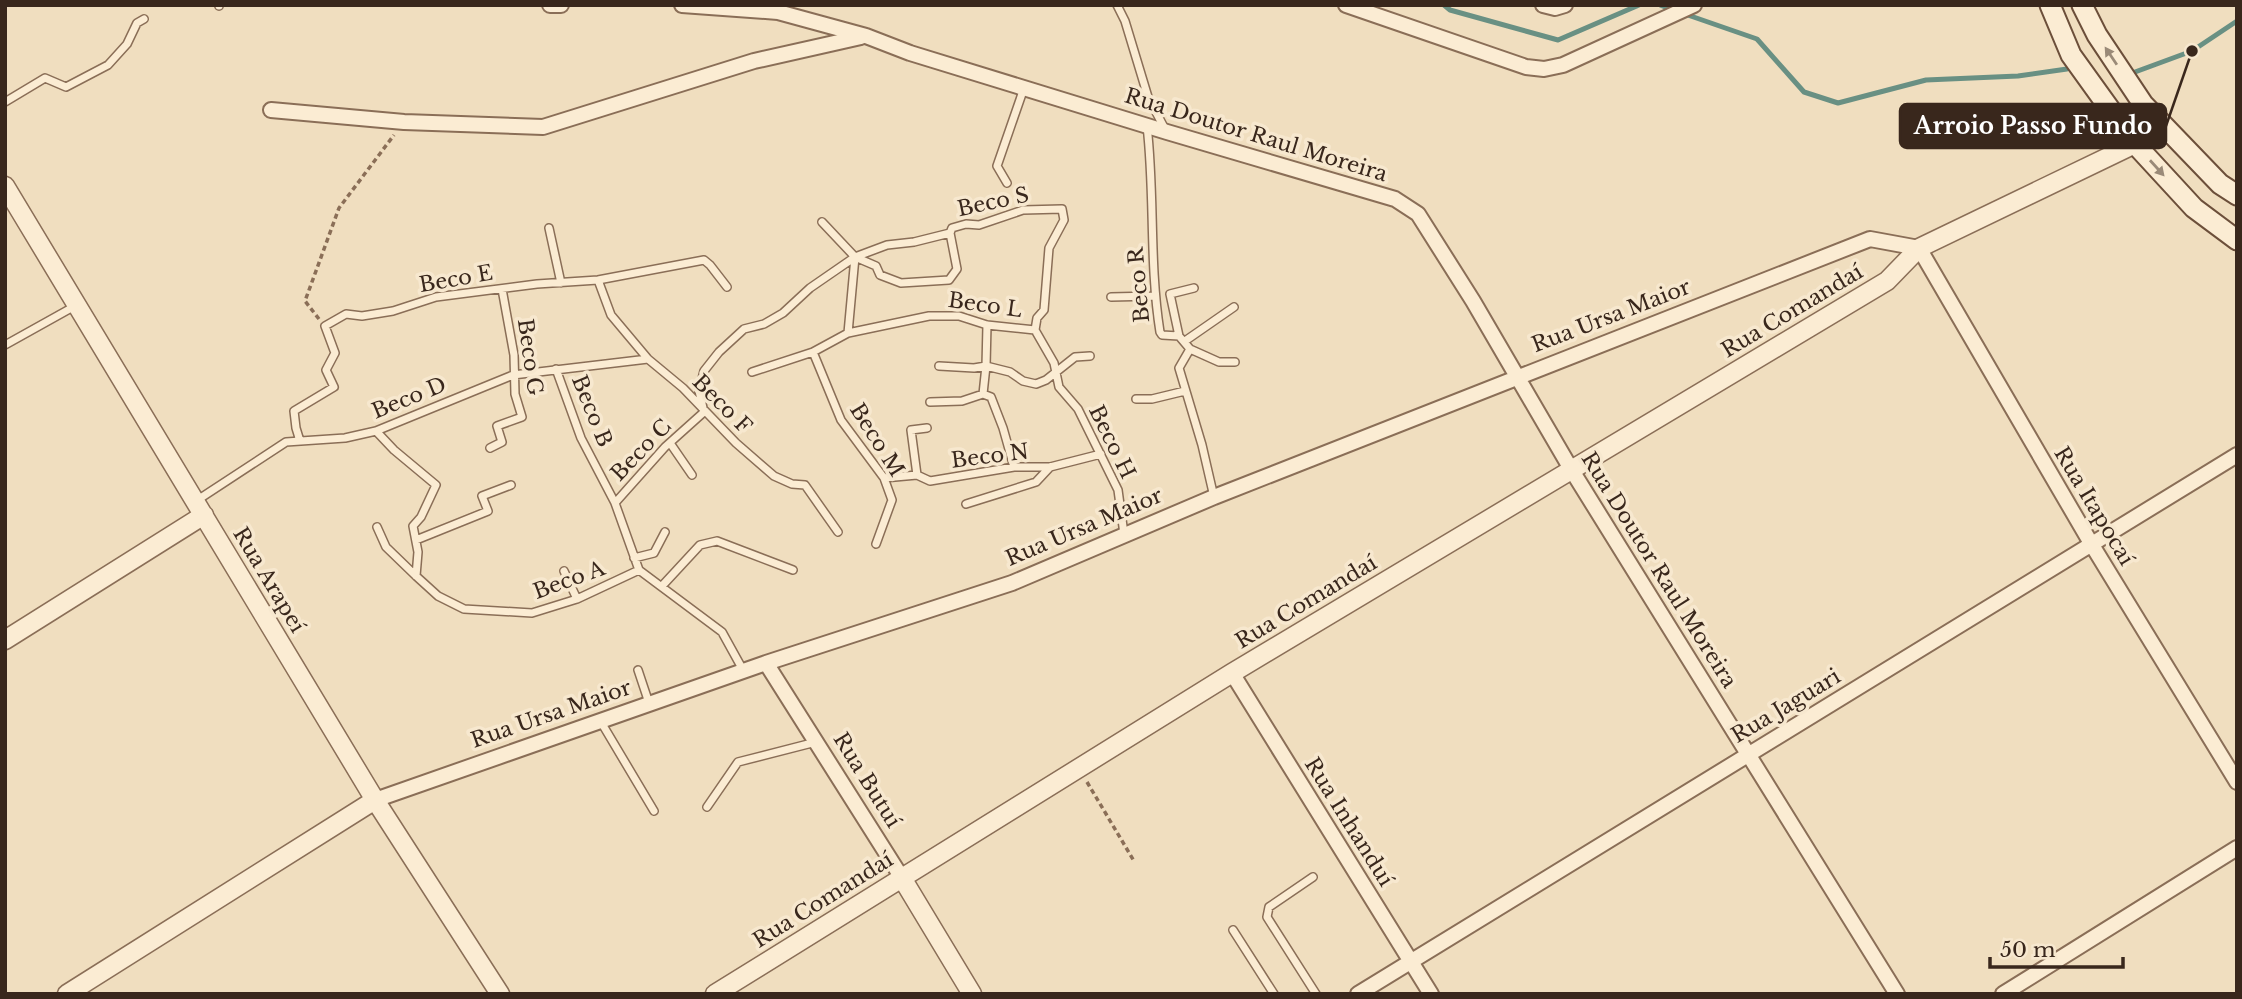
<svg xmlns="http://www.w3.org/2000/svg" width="2242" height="999" font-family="'Libre Baskerville',serif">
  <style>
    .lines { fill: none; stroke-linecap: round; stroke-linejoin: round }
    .stream { stroke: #699083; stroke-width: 5 }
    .service-casing { stroke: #8a6e57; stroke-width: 10 }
    .minor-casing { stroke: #8a6e57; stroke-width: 18 }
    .tertiary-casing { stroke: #8a6e57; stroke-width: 21 }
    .secondary-casing { stroke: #6c4f3a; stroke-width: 23 }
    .path { stroke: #8a6e57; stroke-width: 3.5; stroke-dasharray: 5 3.5; stroke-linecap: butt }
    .service { stroke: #fbecd3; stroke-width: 7 }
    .minor { stroke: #fbecd3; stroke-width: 14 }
    .tertiary { stroke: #fbecd3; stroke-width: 18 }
    .secondary { stroke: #fbecd3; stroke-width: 19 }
    .oneway { fill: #9a8a78 }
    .labels { text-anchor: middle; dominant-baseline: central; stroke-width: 7; stroke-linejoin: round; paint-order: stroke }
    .street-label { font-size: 21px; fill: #39271c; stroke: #f7e8cf }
    .leader { fill: none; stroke: #39271c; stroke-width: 2.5 }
    .callout-dot { fill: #39271c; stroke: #f7e8cf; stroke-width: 2.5 }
    .callout { fill: #39271c; stroke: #39271c; stroke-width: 2.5 }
    .callout-label { font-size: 23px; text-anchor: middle; font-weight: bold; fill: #fff }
  </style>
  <rect width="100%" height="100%" fill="#f0debf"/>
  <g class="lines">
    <path class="stream" d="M1444,5L1450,10L1558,40L1639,5
      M1660,5L1673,10
      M1682,13L1757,39L1804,92L1838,103L1926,80L2018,76L2067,69
      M2135,72L2192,51L2237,21"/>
    <g class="service-casing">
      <path id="service" d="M219,5V6
        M1117,5L1125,21L1148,97L1166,131
        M5,102L45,78L66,87L108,65L127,44L137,23L144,19
        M1147,126C1155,194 1149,263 1160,332L1162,335L1179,336L1190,349L1179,368L1202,445L1214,497
        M1007,183L997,166L1024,88
        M822,222L855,257L848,333L813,352L841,420L884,478L892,500L876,544
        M549,228L561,283
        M855,257L887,245L914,242L950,233
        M598,280L611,315L648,359L683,388L736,443L774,476L792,484L805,485L838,532
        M1111,297L1154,296
        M987,325L986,366L983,394L991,397L1003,428L1014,467
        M848,333L929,316H959L987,325L1035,330
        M1179,336L1170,294L1194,288
        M1185,341L1234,307
        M5,345L75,306
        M1190,349L1219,362H1235
        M939,366L974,368L986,366L1010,372L1023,381L1036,384L1046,380L1075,357L1090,356
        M556,369L581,438L615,503
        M752,372L813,352
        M1136,399H1152L1185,391
        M930,402L962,401L983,394
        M376,431L394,450L436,485L421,517L413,526L418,552L416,576
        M300,441L296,428L294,411L334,387L326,370L335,353L325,326L346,314L362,316L393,311L436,297L537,284L598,280L704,260L710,265L727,287
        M670,443L692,475
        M490,448L502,442L497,426L522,417L515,394L514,355L502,289
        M917,475L911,430L927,428
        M884,478L917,475L930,481L1014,467H1050L1101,454
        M196,501L286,442L345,438L376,431L513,375L648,359
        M966,504L1036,482L1050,467
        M377,527L386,547L416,576L438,596L464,609L532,613L577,599L639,570
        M416,540L488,511L482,496L511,485
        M634,558L654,553L665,532
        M564,571L577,599
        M662,586L700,545L717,541L793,570
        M638,670L649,703
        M743,670L722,632L639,570L615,503L665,447L704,412L699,391L704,371L719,352L744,329L764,324L783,313L810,288L855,257L876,266L880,275L901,283L949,280L957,269L950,233L952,228L966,224L979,225L1023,210L1062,209L1064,220L1049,248L1044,310L1037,318L1035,330L1054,363L1059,387L1078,409L1118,490L1124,534
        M601,722L654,811
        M707,807L738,762L816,742
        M1313,877L1269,907L1267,917L1316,994
        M1233,930L1274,994"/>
    </g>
    <g class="minor-casing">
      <path id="minor" d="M550,5H561
        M682,5L778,12L866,36L910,53L1167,132L1395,199L1418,214L1473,301L1571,469L1897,994
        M1346,5L1526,67L1544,69L1563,65L1694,5
        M1543,5L1555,8L1565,5
        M271,110L404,122L543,127L754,61L861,37
        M766,663L902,878
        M1232,673L1431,994
        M375,800L766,663L1012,583L1214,497L1870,239L1919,248L2092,545L2237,782
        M1358,994L2237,455
        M2003,994L2237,848"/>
    </g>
    <g class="tertiary-casing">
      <path id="tertiary" d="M5,186L375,800L500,994
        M5,640L204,515
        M902,878L972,994
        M67,994L375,800
        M715,994L1232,673L1887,281L1919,248L2135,144"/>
    </g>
    <g class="secondary-casing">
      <path id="secondary" d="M2050,5L2071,55L2135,144L2194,208L2237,240
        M2082,5L2097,35L2143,104L2220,184L2237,195"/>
    </g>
    <path class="path" d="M319,319L305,301L339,208L394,135
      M1087,782L1134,861"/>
    <use href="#service" class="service"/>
    <use href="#minor" class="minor"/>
    <use href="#tertiary" class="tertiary"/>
    <use href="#secondary" class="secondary"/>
  </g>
  <defs><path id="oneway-solid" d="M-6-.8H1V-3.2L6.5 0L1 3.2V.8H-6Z" transform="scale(1.75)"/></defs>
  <g class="oneway">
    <use href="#oneway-solid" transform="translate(2111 56) rotate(-124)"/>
    <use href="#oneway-solid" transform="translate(2157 168) rotate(48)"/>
  </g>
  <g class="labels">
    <g class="street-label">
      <text transform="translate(1256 135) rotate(17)">Rua Doutor Raul Moreira</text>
      <text transform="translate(993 202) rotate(-12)">Beco S</text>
      <text transform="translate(456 279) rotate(-10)">Beco E</text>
      <text transform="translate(1139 285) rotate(-95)">Beco R</text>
      <text transform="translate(985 305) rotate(8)">Beco L</text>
      <text transform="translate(1792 311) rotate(-31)">Rua Comandaí</text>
      <text transform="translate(1611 316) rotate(-21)">Rua Ursa Maior</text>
      <text transform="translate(530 357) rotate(82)">Beco G</text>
      <text transform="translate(409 398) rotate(-22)">Beco D</text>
      <text transform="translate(722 404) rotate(45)">Beco F</text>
      <text transform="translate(592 411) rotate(68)">Beco B</text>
      <text transform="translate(877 440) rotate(58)">Beco M</text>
      <text transform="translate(1112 442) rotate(64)">Beco H</text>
      <text transform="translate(641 450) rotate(-46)">Beco C</text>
      <text transform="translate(990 456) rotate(-7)">Beco N</text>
      <text transform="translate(2094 506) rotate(59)">Rua Itapocaí</text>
      <text transform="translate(1084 527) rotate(-23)">Rua Ursa Maior</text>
      <text transform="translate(1659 570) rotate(58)">Rua Doutor Raul Moreira</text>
      <text transform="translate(269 580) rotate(59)">Rua Arapeí</text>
      <text transform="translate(569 580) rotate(-20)">Beco A</text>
      <text transform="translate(1306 602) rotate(-31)">Rua Comandaí</text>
      <text transform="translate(1786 706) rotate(-31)">Rua Jaguari</text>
      <text transform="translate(551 714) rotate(-19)">Rua Ursa Maior</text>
      <text transform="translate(867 780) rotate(58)">Rua Butuí</text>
      <text transform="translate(1349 822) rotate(58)">Rua Inhanduí</text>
      <text transform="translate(823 900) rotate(-32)">Rua Comandaí</text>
    </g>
  </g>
  <path class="leader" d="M2192 51L2166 126"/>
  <circle class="callout-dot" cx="2192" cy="51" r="7"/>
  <rect class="callout" x="1900" y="104" width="266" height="44" rx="7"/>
  <g class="callout-label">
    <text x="2033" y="134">Arroio Passo Fundo</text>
  </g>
  <rect width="2242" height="999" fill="none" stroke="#39271c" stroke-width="14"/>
  <path d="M1990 957v10h133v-10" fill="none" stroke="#39271c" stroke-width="3.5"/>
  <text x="2000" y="957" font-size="21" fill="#39271c" stroke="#f7e8cf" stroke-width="5" paint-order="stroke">50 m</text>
</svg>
